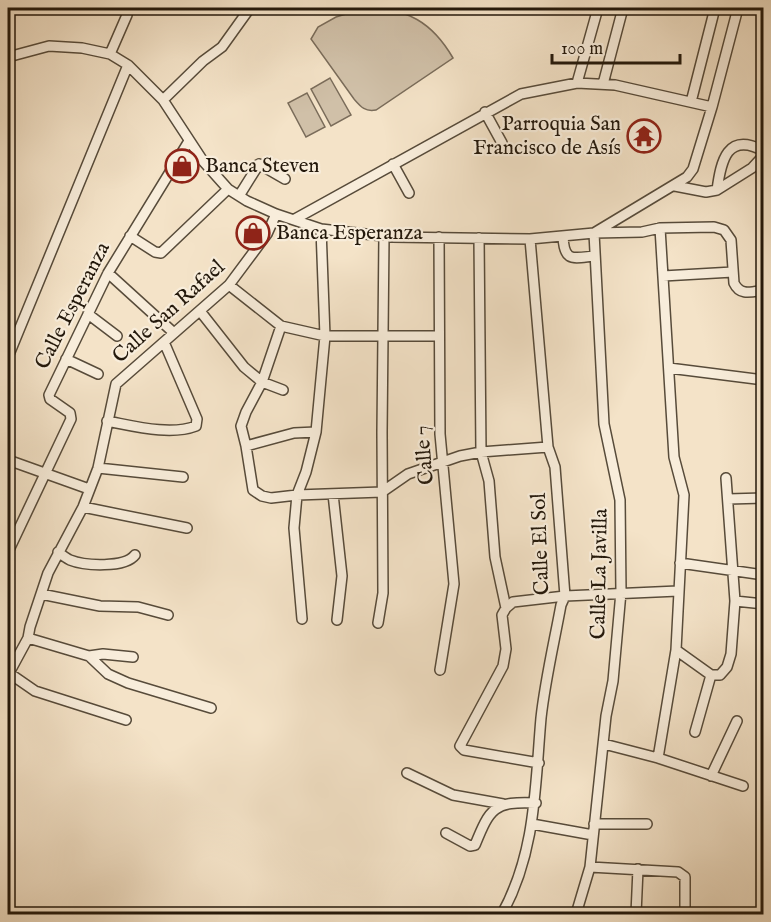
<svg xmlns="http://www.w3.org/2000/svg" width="771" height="922" font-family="'IM FELL English',serif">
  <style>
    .green { fill: #d0c0a8; stroke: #7a6c5a; stroke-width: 1.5 }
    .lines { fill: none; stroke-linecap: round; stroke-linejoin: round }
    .minor-casing { stroke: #574b3a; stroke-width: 12 }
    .minor { stroke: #f8eddb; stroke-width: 9 }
    .labels { text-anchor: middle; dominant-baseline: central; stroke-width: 4.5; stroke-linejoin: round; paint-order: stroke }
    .poi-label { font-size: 21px; fill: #23180b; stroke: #f8eddb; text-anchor: start }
    .street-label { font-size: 21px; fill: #23180b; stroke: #f8eddb }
  </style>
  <rect width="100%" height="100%" fill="#f4e3c8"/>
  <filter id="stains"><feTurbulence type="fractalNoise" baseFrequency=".00333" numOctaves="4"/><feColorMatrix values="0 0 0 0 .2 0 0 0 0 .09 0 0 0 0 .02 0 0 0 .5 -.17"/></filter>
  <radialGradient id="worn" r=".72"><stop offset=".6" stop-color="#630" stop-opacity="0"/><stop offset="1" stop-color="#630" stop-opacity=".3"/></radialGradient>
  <path class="green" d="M366,8C407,8 432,22 453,58L376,110C365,112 361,107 354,99L311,39L318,27L336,17Z
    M330,78L351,115L331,126L311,89Z
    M307,93L325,127L306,137L288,103Z"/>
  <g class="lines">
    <g class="minor-casing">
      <path id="minor" d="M757,8L764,12
        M110,54L127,15
        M8,57L49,46L82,48L110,54L128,65L163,100L203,161L228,189L247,201L276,214L321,229L392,237L530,239L594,233L687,177L693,169L712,107L738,8
        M577,83L598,8
        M603,84L623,8
        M163,100L203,61L222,47L250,8
        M691,102L715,8
        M485,112L502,143
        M393,164L409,193
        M675,186L706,192L717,190L752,168L764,155
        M717,190C721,161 727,131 764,151
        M239,196L259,164L285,179
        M295,219L521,94L577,83L615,85L712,107
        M130,236L155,252L161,253L228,189
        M563,236C564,263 573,258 595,256
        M439,237L440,434L454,584L440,670
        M479,238L481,452L489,481L495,557L506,608
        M108,273L174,333
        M663,276L733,272
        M229,285L281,326L325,336H439
        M200,311L244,367L262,382L283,390
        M88,314L117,336
        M281,326L262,382L246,412L241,426L246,446L294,433L316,432
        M8,357L128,65
        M66,359L98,374
        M669,368L764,380
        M107,421C134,426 170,436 196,426L197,419L164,342
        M246,446L253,490L262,496L271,498L297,495L382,492L408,474L460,456L481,452L548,447
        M8,460L89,489
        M98,468L183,477
        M333,494L342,576L337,620
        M728,499L764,498
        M83,507L187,528
        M8,552L71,419L70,413L50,399L49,395L108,273L189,141
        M58,552C62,555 66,558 70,560C85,566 125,568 135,555
        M680,563L764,575
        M41,594L100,606L138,607L168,615
        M735,601L764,604
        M302,619L294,528L297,495L306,472L316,432L325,336L321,229
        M378,623L383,593L382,433L384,236
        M28,638L89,656L108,674L128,683L211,708
        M676,650L711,675H720L727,667L731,654L735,601L726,478
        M89,656L103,654L133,657
        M9,673L35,691L126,720
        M8,675L28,638L30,627L48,573L83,507L98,468L116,384L229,285L267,234L276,214
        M695,732L711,675
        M604,744L658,758L743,786
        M658,758L676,650L684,495L674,457L660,228
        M539,763L464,750L460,746L503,666L506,649L502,615L506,608L513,602L565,596L678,591
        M407,773L453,795L503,804
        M711,776L737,721
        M532,824L593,835
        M594,824H647
        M446,833L470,846L475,845C490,808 494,801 536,803
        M590,867L678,872L685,877V914
        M502,914C536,852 535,787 541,718C545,681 554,643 561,605L565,596L555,467L548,447L530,239
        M576,914L590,867L606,716L613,681L621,592L620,500L604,424L594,233L642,232L660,228L714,227L724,230L731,240L734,283C740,296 751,292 764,290
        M636,914L638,869"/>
    </g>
    <use href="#minor" class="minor"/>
  </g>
  <defs>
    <g id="temple-ring" transform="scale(1.725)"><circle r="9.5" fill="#f8eddb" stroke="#8f2418" stroke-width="1.5"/><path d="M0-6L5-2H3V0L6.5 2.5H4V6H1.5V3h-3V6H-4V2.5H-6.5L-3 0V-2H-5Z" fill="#8f2418"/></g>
    <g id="shop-ring" transform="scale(1.725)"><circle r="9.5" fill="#f8eddb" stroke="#8f2418" stroke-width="1.5"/><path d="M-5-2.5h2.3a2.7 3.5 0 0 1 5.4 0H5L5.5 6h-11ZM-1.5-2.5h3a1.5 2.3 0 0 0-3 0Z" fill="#8f2418"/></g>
  </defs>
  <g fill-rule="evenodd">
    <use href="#temple-ring" x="644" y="136"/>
    <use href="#shop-ring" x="182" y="166"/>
    <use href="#shop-ring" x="253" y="233"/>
  </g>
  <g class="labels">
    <g class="poi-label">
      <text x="621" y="124" text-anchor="end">Parroquia San<tspan x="621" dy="24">Francisco de Asís</tspan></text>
      <text x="205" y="166">Banca Steven</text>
      <text x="276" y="233">Banca Esperanza</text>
    </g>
    <g class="street-label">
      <text transform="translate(73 306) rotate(-63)">Calle Esperanza</text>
      <text transform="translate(169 312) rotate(-42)">Calle San Rafael</text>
      <text transform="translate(425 455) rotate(-95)">Calle 7</text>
      <text transform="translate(541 544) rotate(-92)">Calle El Sol</text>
      <text transform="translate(600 574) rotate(-89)">Calle La Javilla</text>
    </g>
  </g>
  <rect width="771" height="922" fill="none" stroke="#f4e3c8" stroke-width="30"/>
  <rect x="9" y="9" width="753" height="904" fill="none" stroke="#23180b" stroke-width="3"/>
  <rect x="15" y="15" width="741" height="892" fill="none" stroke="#23180b" stroke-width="1.5"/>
  <path d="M552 54v9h128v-9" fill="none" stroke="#23180b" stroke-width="3"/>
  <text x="561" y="54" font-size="18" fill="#23180b" stroke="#f8eddb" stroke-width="4.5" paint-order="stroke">100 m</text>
  <rect width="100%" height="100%" filter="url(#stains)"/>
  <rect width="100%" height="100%" fill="url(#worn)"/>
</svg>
